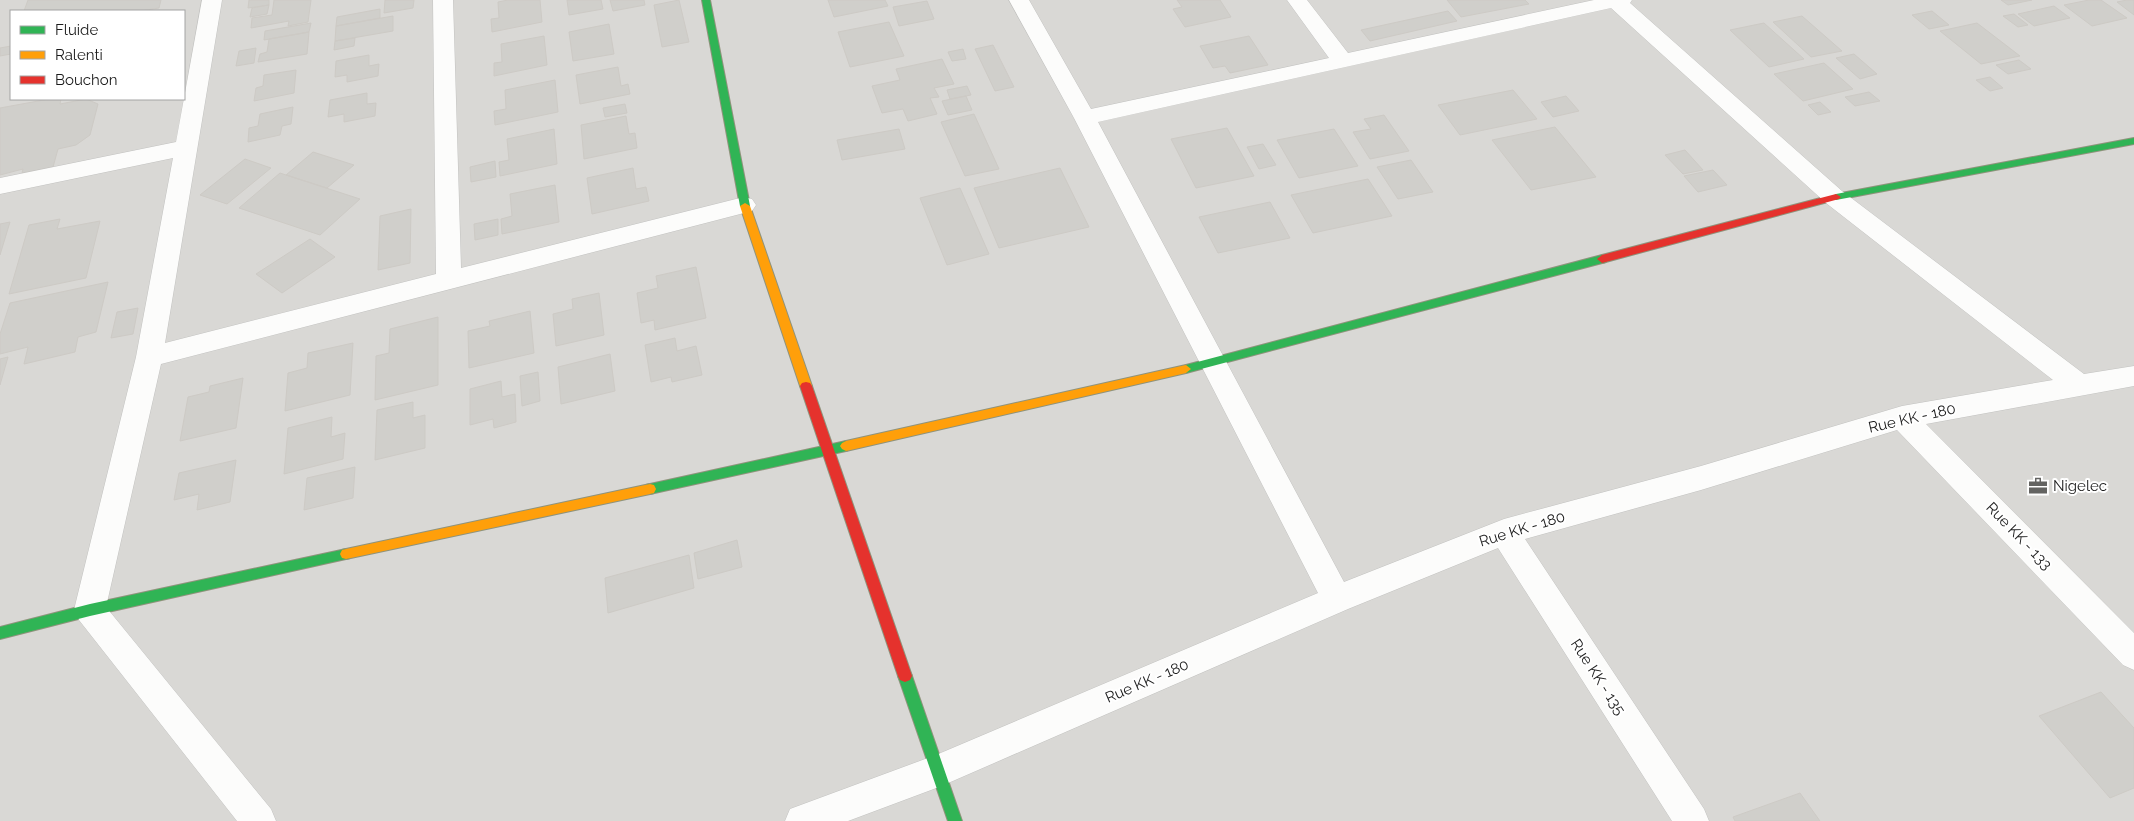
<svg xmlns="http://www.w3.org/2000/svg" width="2134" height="821" font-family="Raleway,sans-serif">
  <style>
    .residential { fill: #d9d8d5; fill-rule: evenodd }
    .building { fill: #d0cfcb; stroke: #cdcac5 }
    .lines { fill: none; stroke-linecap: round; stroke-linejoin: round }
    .street-casing { stroke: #c2c2c0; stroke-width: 1 }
    .fast-casing { stroke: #8f937c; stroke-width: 2 }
    .slow-casing { stroke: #8f937c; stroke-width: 2 }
    .jam-casing { stroke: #8f937c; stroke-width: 2 }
    .street { fill: #fcfcfb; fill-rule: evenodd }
    .fast { fill: #30b455; fill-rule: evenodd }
    .slow { fill: #ff9f0a; fill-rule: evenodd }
    .jam { fill: #e5322d; fill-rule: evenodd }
    .labels { text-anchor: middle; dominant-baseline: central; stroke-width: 4; stroke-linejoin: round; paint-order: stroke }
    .street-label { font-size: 15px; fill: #1b1b1b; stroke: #fff }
    .poi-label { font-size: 15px; fill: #1b1b1b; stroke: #fff; text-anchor: start }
  </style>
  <rect width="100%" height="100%" fill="#eae9e4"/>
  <path class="residential" d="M0,0H2134V821H0ZM11,11H184V99H11Z"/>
  <path class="building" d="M28,0H161L159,8L141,11H24Z
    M249,0H269V5L248,8Z
    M274,0H311L308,22L288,26L289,21L251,28L252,18L272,15Z
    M385,0H414L413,8L384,13Z
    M508,0H540L542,22L492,32L491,19L499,18L498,2Z
    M567,0H601L603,9L569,15Z
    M610,0H644L645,5L613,11Z
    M679,0L689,42L662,47L654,5Z
    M828,0H885L888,6L834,17Z
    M1177,0H1220L1231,17L1185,27L1173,9L1182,7Z
    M1447,0H1525L1529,4L1461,17Z
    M2001,0H2032L2008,5Z
    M2089,0H2101L2127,18L2092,26L2064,5Z
    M2127,0H2134V15L2117,2Z
    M927,1L934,19L899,26L893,7Z
    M269,5L267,14L250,17L252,8Z
    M2054,6L2070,18L2034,26L2018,14Z
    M380,9V18L336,26L337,17Z
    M1448,11L1457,21L1370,41L1361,30Z
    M1932,11L1949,25L1929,29L1912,15Z
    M2014,14L2028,25L2018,27L2003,16Z
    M393,16V31L335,41L336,26Z
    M1802,16L1842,51L1811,57L1773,22Z
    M889,22L904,56L850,67L838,32Z
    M311,23L309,32L264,40L265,31Z
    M1764,23L1804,59L1769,67L1730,30Z
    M1977,23L2020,56L1981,64L1940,31Z
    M609,24L614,54L573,61L569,32Z
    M309,32L307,54L258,62L260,54L267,52L269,39Z
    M544,36L547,65L494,76V63L502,62L501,44Z
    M1249,36L1268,65L1230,73L1225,66L1213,68L1200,46Z
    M355,38L354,46L334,50L335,41Z
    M993,45L1014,87L995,91L975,49Z
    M11,46V54L0,56V48Z
    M256,48L254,63L236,66L239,51Z
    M963,49L966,59L952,61L948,52Z
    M1854,54L1877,74L1860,79L1836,58Z
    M369,55V66L379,64L378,76L347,82V75L335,77L336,61Z
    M942,59L954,84L934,88L939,97L930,98L937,114L908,121L903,109L882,113L872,86L900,80L896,69Z
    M2019,60L2031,69L2008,74L1996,65Z
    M1824,63L1853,89L1803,101L1774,74Z
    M618,67L621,86L628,84L630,94L580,104L576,75Z
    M296,70L294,93L254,101L256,88L263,86L264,75Z
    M1990,77L2003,88L1990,91L1976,80Z
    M555,80L558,112L495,125L494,111L506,109L505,90Z
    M967,86L971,95L950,99L947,90Z
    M1513,90L1537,119L1460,135L1438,105Z
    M1869,92L1880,101L1855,106L1845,97Z
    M367,93V104L376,103L375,116L344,122V114L328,117L330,100Z
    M966,96L972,110L948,115L942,101Z
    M1566,96L1579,111L1553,117L1541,102Z
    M49,99H61L60,104L86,99L98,104L90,135L76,145L58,149L53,167L22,173L23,169L0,175V108Z
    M1820,102L1831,112L1818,115L1808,105Z
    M625,104L627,113L605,117L603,108Z
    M293,107L291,124L282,126L280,135L248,142L249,128L258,126L260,114Z
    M974,114L999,169L965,176L941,122Z
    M1384,115L1409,151L1370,159L1353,132L1371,129L1364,119Z
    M626,116L629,134L635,133L637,148L584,159L581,125Z
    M1555,127L1596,177L1531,190L1492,140Z
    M1227,128L1254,176L1196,188L1171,139Z
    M554,129L557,164L500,176L499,162L509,160L507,139Z
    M899,129L905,149L842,160L837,140Z
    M1334,129L1358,166L1299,178L1277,140Z
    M1263,144L1276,165L1259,169L1247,147Z
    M1685,150L1703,170L1683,174L1665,155Z
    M313,152L354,165L327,188L286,175Z
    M245,159L271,168L227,204L200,195Z
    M1411,160L1433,192L1398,199L1377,167Z
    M495,161L496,177L471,182L470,167Z
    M633,168L636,189L646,187L649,201L592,214L587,178Z
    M1060,168L1089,227L999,248L974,188Z
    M1713,170L1727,185L1698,192L1684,176Z
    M280,173L286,175L360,199L320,235L239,208Z
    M1368,179L1392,216L1313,233L1291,195Z
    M555,185L559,222L502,234L501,219L512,216L510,194Z
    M960,188L989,254L947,265L920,198Z
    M1270,202L1290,238L1218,253L1199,217Z
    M411,209L410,263L378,270L380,216Z
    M60,219L57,229L100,221L86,278L9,294L29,225Z
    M498,219V235L475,240L474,224Z
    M10,222L0,255V224Z
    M310,239L335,257L282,293L256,274Z
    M696,267L706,318L655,330L654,320L641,323L637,293L658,288L656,276Z
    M108,282L96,332L78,337L75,352L24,364L28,347L0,354V334L10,303Z
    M599,293L604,335L556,346L553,314L573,309L572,299Z
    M138,308L133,334L111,338L117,312Z
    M530,311L534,353L469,368L468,331L490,326L489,321Z
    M438,317V385L375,400L376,356L389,353L390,329Z
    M675,338L677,351L696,346L702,375L672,382L671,377L651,382L645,345Z
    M353,343L350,395L285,411L288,373L307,368L308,353Z
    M610,354L615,391L561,404L558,367Z
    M8,357L0,385V359Z
    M538,372L540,401L522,406L520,376Z
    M243,378L236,428L180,441L188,397L209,392L210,386Z
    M501,381L502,397L515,394L516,422L494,428L493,419L470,425V389Z
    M413,402V418L425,415V448L375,460L377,410Z
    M332,417L331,437L345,433L343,459L284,474L288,428Z
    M236,460L230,502L197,510L199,494L174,500L179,473Z
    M355,467L353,498L304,510L307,478Z
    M737,540L742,567L698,579L694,553Z
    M689,555L694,588L608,613L605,578Z
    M2101,692L2134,728V788L2110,798L2039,716Z
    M1800,793L1820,821H1735L1733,817Z"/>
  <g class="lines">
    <g class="street-casing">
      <path id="street" d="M202,0H222L165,343L436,274L433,0H453L461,268L744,197L752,199L756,205L752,211L744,213L161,364L106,607L271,809L276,821H237L79,620L74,610L136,357L173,158L0,194V178L176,142Z
        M1009,0H1029L1091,109L1329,58L1287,0H1307L1348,53L1594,0H1632L1630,3L1842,191L2084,374L2134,366V386L1926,424L2134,633V670L2123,665L1897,430L1701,490L1525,539L1704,809L1709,821H1672L1498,548L1348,609L939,787L848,821H785L790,809L936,755L1318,593L1074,118ZM1611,8L1826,203L2053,380L1902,406L1701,466L1504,519L1344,582L1098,122Z"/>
    </g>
    <g class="fast-casing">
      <path id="fast" d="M702,0H710L750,206L745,209L740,206Z
        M2134,138V144L1836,200L1831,197L1836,194Z
        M1602,255L1606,256L1607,259L1606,262L1186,373L1181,369L1186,365Z
        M846,441L850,443L852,446L850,449L846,451L650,494L646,493L644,489L646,485L650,484Z
        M346,549L350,550L352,554L350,558L346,559L90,616L0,639V627L90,604Z
        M905,670L910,672L912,676L962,821H948L898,676L900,672Z"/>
    </g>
    <g class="slow-casing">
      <path id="slow" d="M745,203L750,206L812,386L810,389H802L800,386L740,206Z
        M1186,365L1191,369L1186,373L846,451L842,449L840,446L842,443L846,441Z
        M650,484L654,485L656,489L654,493L650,494L346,559L342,558L340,554L342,550L346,549Z"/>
    </g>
    <g class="jam-casing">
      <path id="jam" d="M1836,194L1841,197L1839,199L1602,263L1597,259L1602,255Z
        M806,382L810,383L812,386L912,676L910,680L905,682L900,680L898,676L800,386L802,383Z"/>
    </g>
    <use href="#street" class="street"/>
    <use href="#fast" class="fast"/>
    <use href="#slow" class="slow"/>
    <use href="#jam" class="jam"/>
  </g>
  <defs>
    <g id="office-bare" transform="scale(1.5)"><path d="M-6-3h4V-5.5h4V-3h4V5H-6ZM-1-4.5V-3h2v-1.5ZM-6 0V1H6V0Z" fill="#636361" stroke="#fff" stroke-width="2.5" paint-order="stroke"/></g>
  </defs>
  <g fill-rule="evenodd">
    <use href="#office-bare" x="2038" y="486"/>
  </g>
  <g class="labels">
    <g class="street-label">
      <text transform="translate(1912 418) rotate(-13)">Rue KK - 180</text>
      <text transform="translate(1522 529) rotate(-17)">Rue KK - 180</text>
      <text transform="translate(2019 536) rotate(46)">Rue KK - 133</text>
      <text transform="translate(1598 677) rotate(57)">Rue KK - 135</text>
      <text transform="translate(1147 681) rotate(-23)">Rue KK - 180</text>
    </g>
    <g class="poi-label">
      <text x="2053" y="486">Nigelec</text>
    </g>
  </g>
  <rect x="10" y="10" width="175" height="90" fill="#ffffff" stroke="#a4a4a4"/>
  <rect x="20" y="26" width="25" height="8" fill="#30b455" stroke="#a4a4a4"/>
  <text x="55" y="35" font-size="15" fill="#1b1b1b">Fluide</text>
  <rect x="20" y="51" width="25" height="8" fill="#ff9f0a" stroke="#a4a4a4"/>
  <text x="55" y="60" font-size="15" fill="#1b1b1b">Ralenti</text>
  <rect x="20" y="76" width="25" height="8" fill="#e5322d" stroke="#a4a4a4"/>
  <text x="55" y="85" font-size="15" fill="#1b1b1b">Bouchon</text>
</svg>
